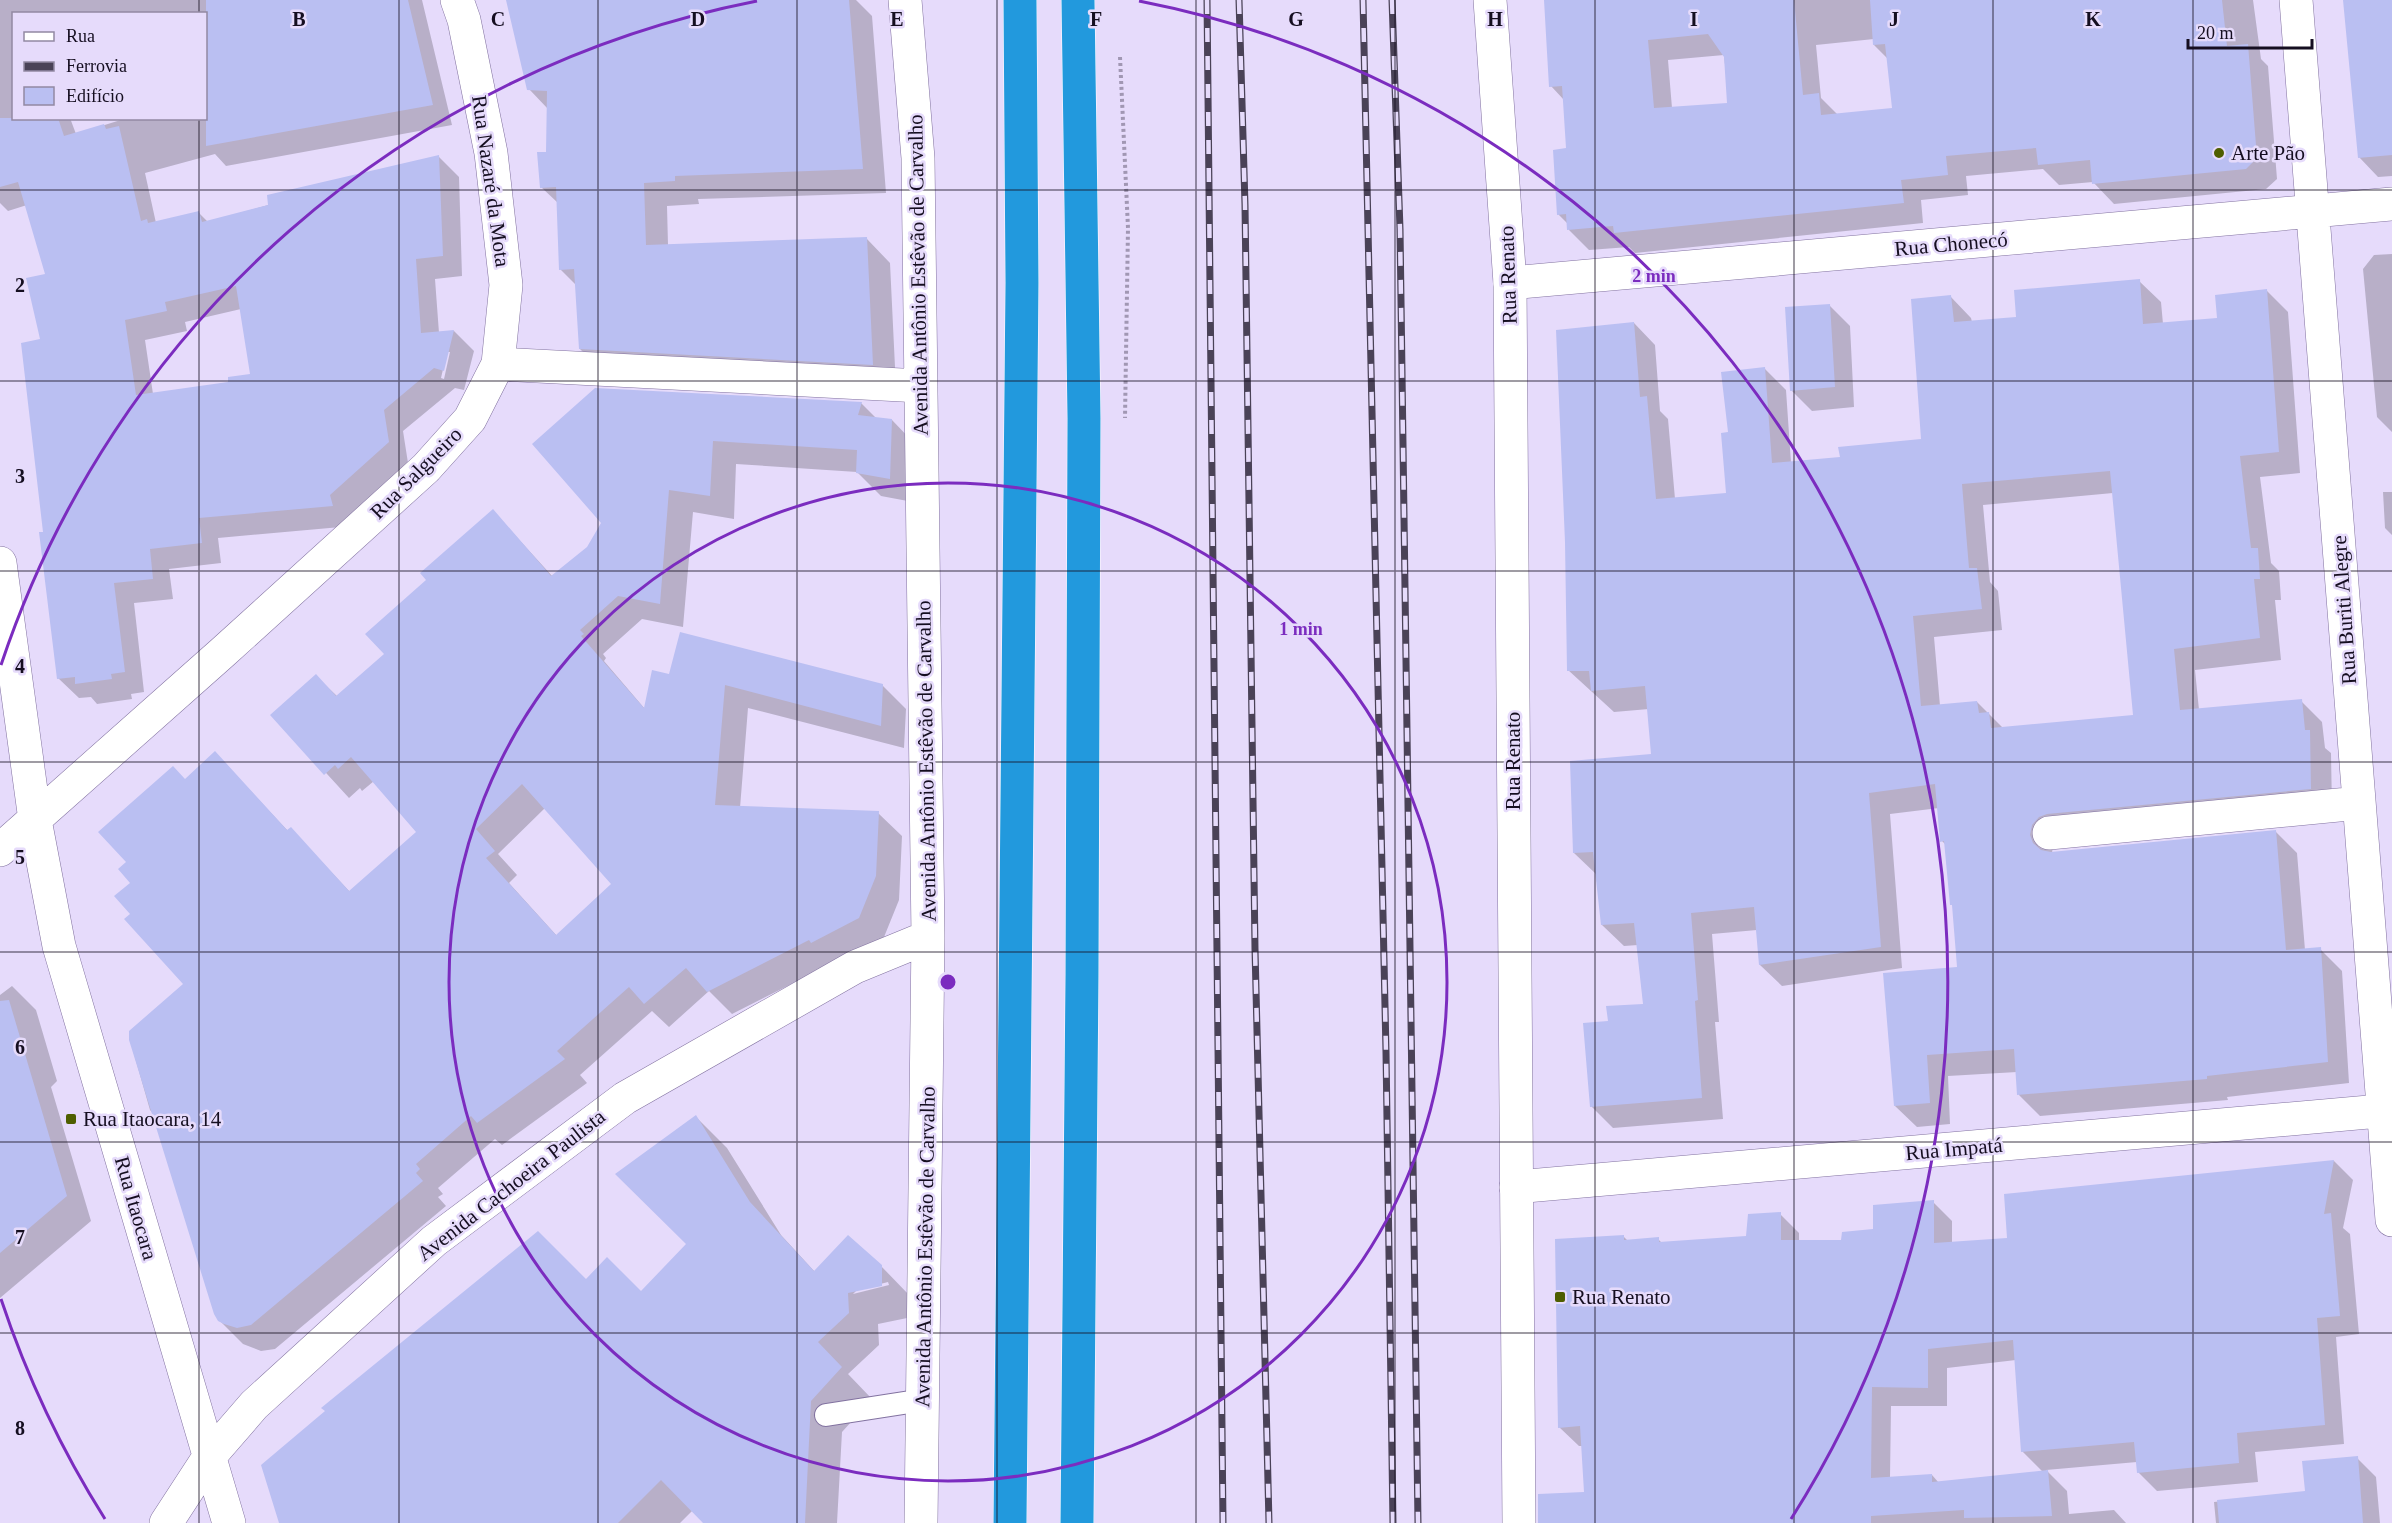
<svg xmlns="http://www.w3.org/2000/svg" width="2392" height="1523" font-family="'Times New Roman',serif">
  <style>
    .shadow { fill: #0003; fill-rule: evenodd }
    .building { fill: #babff2; fill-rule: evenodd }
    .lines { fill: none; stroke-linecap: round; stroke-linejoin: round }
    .lane-casing { stroke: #8272a0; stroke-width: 24 }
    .street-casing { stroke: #8272a0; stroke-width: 34 }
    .secondary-casing { stroke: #8272a0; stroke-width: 34 }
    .highway-casing { stroke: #fff; stroke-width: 34 }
    .path { stroke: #a197b3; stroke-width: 4; stroke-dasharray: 3 3; stroke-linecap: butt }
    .lane { stroke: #fff; stroke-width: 22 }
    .street { stroke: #fff; stroke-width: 33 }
    .secondary { stroke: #fff; stroke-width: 33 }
    .highway { stroke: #29d; stroke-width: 33 }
    .rail-casing { stroke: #4a4257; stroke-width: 7 }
    .rail { stroke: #e6dbfb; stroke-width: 4.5; stroke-dasharray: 14; stroke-linecap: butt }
    .grid { fill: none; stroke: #150e20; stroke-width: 1.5; stroke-opacity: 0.55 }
    .ring { fill: none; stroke: #7b2cbf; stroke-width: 3 }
    .poi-dot { fill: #4e5e00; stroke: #e6dbfb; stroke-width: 2 }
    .labels { text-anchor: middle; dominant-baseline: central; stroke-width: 5; stroke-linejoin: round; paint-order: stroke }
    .poi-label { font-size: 21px; fill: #150e20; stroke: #e6dbfb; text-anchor: start }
    .street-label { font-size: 21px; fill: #150e20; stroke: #e6dbfb }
    .grid-label { font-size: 20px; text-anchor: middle; font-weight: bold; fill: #150e20; stroke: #e6dbfb; stroke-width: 5; stroke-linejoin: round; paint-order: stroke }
    .centre { fill: #7b2cbf; stroke: #e6dbfb; stroke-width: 3 }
    .ring-label { font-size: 18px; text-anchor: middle; font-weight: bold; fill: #7b2cbf; stroke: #e6dbfb; stroke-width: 5; stroke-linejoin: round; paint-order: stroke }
  </style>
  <rect width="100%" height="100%" fill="#e6dbfb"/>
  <path class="shadow" d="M0,0H422L452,125L226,166L215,154L145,173L156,223L199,213L208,222L439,157L459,177L462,276L435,279L439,333L454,331L474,351L464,390L455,388L403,431L408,463L352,526L218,538L221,563L169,569L173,599L134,603L144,692L131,694L132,699L97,704L91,697L79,698L58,678L45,533L42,340L47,275L27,205L8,211L0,203ZM14,14H206V118H127L76,134L70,118H14ZM241,309L251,375L230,383L153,394L145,340L187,331L185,322ZM447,352H450L444,379L441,378Z
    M508,0H856L872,16L886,193L698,199L699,204L667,206L668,245L867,239L890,263L896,388L604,373L580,349L577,286L560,269L558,203L541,187L548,153V109L529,89Z
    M1546,0H2253L2261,59L2268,66L2277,179L2266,189L2114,204L2093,182L2059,185L2043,169L1966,176L1968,195L1921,200L1923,223L1635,253L1629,247L1589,250L1569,230L1568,224L1558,214L1568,149L1564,100L1551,86ZM1874,39V45L1888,59L1893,109L1838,115L1821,98L1816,45ZM1724,55L1729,104L1672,108L1668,60Z
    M2346,0H2392V176L2378,177L2359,157Z
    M2392,254V432L2377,417L2363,269L2374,255Z
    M2139,281L2161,302L2163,324L2218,320L2266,290L2288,312L2300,473L2260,477L2271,563L2279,571L2281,600H2275L2281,660L2195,670L2199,710L2301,701L2322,722L2325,748L2331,753L2332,810L2053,846L2052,853L2275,831L2297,853L2305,950L2320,949L2342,971L2349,1083L2227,1097L2228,1100L2040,1116L2019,1095L2017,1072L1948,1076L1950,1124L1917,1127L1895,1106L1958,969L1954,907L1951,904L1946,845L1942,841L1939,808L1890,814L1902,968L1782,986L1760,965L1757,930L1712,934L1719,1022H1715L1723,1119L1613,1128L1591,1106L1610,1022L1645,1005L1638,945L1624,946L1602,925L1596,874L1574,853L1653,755L1649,709L1614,712L1568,670L1634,323L1655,345L1660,411L1668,419L1675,499L1727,494L1729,434L1765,369L1786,390L1791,463L1841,459L1923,440L1950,296L1971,318L1972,322L2018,318ZM2113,493L2134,716L2003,728L1977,702L1940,706L1934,637L2002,630L1998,591L1990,582L1983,505Z
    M1829,305L1850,326L1854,407L1812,411L1791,390Z
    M861,403L877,419L892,420L915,444L913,502L881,496L857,472L736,464L734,519L693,512L683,627L642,619L603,654L606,658L604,661L645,709L670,676L882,685L906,709L904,748L748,708L740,808L878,813L902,836L899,900L882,942L833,963L732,1014L709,991L669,1027L652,1011L580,1075L587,1083L502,1145L495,1139L438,1188L443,1194L438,1197L446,1206L275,1349L261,1351L243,1344L219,1320L154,1114L150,1110L130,1040L185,984L132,914V883L128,863L185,780L215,753L288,831L291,829L350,892L418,832L374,781L362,791L360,788L349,798L273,715L316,676L338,697L386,654L428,580L493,511L553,577L588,548L602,523L534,444ZM545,808L613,884L557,936L509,883L517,875L498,854Z
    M2383,492H2392V535L2385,528Z
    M12,986L36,1010L57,1081L51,1087L91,1221L0,1298V995Z
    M696,1117L727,1148L781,1235L815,1272L881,1266L912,1298V1317L878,1324L879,1345L848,1374L872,1399L842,1432L837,1523H705L693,1510L680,1523H280L586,1281L641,1293L688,1244ZM888,1282L889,1285L853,1294L857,1290Z
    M2334,1161L2353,1180L2343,1228L2350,1234L2359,1334L2336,1337L2344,1444L2255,1452L2258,1482L2157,1491L2138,1472L2137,1462L2046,1470L2067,1491L2069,1514L2114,1510L2126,1523H1556L1585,1493L1583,1446H1579L1559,1427L1624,1237L1628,1241L1658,1239L1663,1244L1747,1238L1780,1214L1799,1233V1241H1842L1875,1230L1933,1202L1952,1221V1243L2009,1240L2006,1196ZM2016,1360L2022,1451L2043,1472L1939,1483L1932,1475L1890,1478L1891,1406H1947V1368Z
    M2357,1458L2376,1477L2380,1523H2216L2214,1502L2307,1492Z"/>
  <path class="building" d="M206,0H408L433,105L206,146Z
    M506,0H849L863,169L675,176V181L644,183L646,245L867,237L873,365L579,349L574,269L559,270L556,187L540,188L537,152H546L547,91L527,90Z
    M1544,0H1794L1803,95L1819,93L1821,115L1892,108L1885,44L1873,45L1870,0H2222L2227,46L2248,44L2257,158L2246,169L2092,184L2090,160L2038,165L2036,148L1946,156L1948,175L1901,180L1904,203L1614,233L1613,226L1567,230L1566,214L1557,215L1553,150L1566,148L1562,86L1549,87ZM1708,34L1724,57L1727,103L1654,108L1648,40Z
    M2343,0H2392V155L2358,158Z
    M0,118H58L64,136L104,124L106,129L119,126L141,221L147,219L148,223L199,211L202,222L268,205L267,195L439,155L443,256L416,259L421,333L454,330L444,371L434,368L384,410L389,442L330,495L333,506L199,518L202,543L150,549L153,579L114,583L125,672L111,674L112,679L75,684V677L57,679L39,532H43L21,343L40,339L26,278L45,274L18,182L0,187ZM236,286L250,374L228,377V382L136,395L125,320L167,311L165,302Z
    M2140,279L2143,324L2217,318L2215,295L2267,289L2279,452L2240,456L2251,548H2258L2260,579H2254L2260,638L2174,649L2180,710L2302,699L2305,730H2310L2311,789L2047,814L2039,817L2032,825L2030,835L2033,843L2041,850L2051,852L2276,830L2286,950L2321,947L2328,1062L2207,1076V1079L2017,1095L2014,1049L1927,1055L1930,1103L1894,1106L1883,973L1957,967L1952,905H1950L1944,841L1940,842L1935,784L1869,793L1881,947L1759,965L1754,907L1691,913L1698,1000L1695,1001L1702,1098L1590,1107L1583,1023L1608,1021L1606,1006L1643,1004L1634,923L1601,925L1593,852L1573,853L1570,761L1651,754L1645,686L1591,691L1589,671H1567L1565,542L1556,330L1634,322L1640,397L1647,396L1656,499L1726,493L1721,433L1728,432L1721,372L1765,367L1772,463L1840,457L1838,447L1921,439L1911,299L1951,295L1954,322L2016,317L2014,290ZM2110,471L2133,715L1991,728L1989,712L1979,713L1977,701L1921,706L1913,616L1982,609L1977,568H1969L1962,484Z
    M1830,304L1835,387L1790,391L1785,307Z
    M595,388L862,402L858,415L892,419L890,479L856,473L857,450L713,441L710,496L669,490L660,604L618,596L580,630L584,634L581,636L644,708L652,670L669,674L680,632L883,684L881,726L725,685L715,805L879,811L876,876L859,918L811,943L809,940L707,992L686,968L644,1004L629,987L557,1051L565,1059L477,1123L471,1116L416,1164L420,1169L416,1173L423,1181L251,1325L237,1328L224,1324L218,1321L214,1314L129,1040V1031L183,984L124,919L130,914L114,896L130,883L118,869L126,862L98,832L173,766L185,779L215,751L287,830L291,827L349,891L416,832L351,757L338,769L335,765L324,775L270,715L316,674L336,696L384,654L365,634L426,580L420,573L493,509L551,576L587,547L601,523L532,444ZM522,784L611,884L556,935L486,858L495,851L476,829Z
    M9,1000L67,1196L0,1253V1001Z
    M696,1115L750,1202L814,1271L848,1235L882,1265V1286L848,1293L849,1313L818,1342L842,1367L811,1401L805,1523H703L661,1480L618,1523H279L261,1465L325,1411L321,1408L538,1231L586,1279L607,1257L641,1291L686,1244L615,1174Z
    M2334,1160L2324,1214L2331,1213L2340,1316L2317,1318L2325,1425L2237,1433L2239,1463L2137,1473L2134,1442L2021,1452L2013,1340L1928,1349V1388L1872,1387L1871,1478L1932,1474V1482L2048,1470L2052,1516L1964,1518V1510L1871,1516V1523H1538V1494L1584,1492L1580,1426L1558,1428L1555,1239L1624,1235V1240L1659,1237V1242L1746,1236L1748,1214L1781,1212V1240H1841L1842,1232L1873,1229V1205L1934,1200V1243L2007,1238L2004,1194Z
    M2358,1456L2363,1523H2219L2217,1500L2305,1491L2302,1461Z"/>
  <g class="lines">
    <g class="lane-casing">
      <path id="lane" d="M826,1415L923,1400"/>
    </g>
    <g class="street-casing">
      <path id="street" d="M905,0L918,158L928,937L921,1523
        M2296,0L2392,1220
        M1510,283L2392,204
        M498,364L921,386
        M0,563L35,820L59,946L229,1523
        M2049,833L2359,803
        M0,850L222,653L426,468L470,419L498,364L506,285L491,153L464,20L457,0
        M1516,1187L2392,1110
        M166,1523L209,1457L254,1405L434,1241L625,1098L855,967L928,937"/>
    </g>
    <g class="secondary-casing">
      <path id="secondary" d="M1490,0L1510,283L1519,1523"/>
    </g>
    <g class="highway-casing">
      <path id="highway" d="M1010,1523L1022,283L1020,0
        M1077,1523L1082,975L1084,418L1078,0"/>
    </g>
    <path class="path" d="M1120,57L1128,228L1125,418"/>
    <use href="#lane" class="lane"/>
    <use href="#street" class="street"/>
    <use href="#secondary" class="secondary"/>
    <use href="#highway" class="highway"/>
    <g class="rail-casing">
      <path id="rail" d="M1207,0L1223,1523
        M1239,0L1245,205L1255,949L1269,1523
        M1363,0L1386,1052L1393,1523
        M1392,0L1400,229L1418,1523"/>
    </g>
    <use href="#rail" class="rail"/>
  </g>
  <path class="grid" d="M199,0V14M399,0V1523M598,0V1523M797,0V1523M997,0V1523M1196,0V1523M1395,0V1523M1595,0V1523M1794,0V1523M1993,0V1523M2193,0V1523M199,118V1523M0,190H2392M0,381H2392M0,571H2392M0,762H2392M0,952H2392M0,1142H2392M0,1333H2392"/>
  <g class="ring">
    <circle cx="948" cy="982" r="499"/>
    <path d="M105 1519A999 999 0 0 1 1 1299M1 665A999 999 0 0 1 757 1M1139 1A999 999 0 0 1 1791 1519"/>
  </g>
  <g class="poi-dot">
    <circle cx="2219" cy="153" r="6"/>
    <rect x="65" y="1113" width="12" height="12" rx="3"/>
    <rect x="1554" y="1291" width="12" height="12" rx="3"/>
  </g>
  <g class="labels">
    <g class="poi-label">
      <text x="2231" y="153">Arte Pão</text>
      <text x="83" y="1119">Rua Itaocara, 14</text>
      <text x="1572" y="1297">Rua Renato</text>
    </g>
    <g class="street-label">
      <text transform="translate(491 181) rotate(82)">Rua Nazaré da Mota</text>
      <text transform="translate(1951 244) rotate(-5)">Rua Chonecó</text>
      <text transform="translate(918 275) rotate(-91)">Avenida Antônio Estêvão de Carvalho</text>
      <text transform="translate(1508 275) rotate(-92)">Rua Renato</text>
      <text transform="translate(416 473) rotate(-45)">Rua Salgueiro</text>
      <text transform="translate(2344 610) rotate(-94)">Rua Buriti Alegre</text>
      <text transform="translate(926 761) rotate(-91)">Avenida Antônio Estêvão de Carvalho</text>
      <text transform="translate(1513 761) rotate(-90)">Rua Renato</text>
      <text transform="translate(1954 1149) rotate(-5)">Rua Impatá</text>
      <text transform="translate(511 1185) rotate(-38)">Avenida Cachoeira Paulista</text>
      <text transform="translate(136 1208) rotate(74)">Rua Itaocara</text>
      <text transform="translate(925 1247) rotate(-89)">Avenida Antônio Estêvão de Carvalho</text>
    </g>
  </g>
  <g class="grid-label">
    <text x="299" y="26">B</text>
    <text x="498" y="26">C</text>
    <text x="698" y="26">D</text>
    <text x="897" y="26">E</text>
    <text x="1096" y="26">F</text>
    <text x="1296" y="26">G</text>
    <text x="1495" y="26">H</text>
    <text x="1694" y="26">I</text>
    <text x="1894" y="26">J</text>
    <text x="2093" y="26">K</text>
    <text x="20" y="292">2</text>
    <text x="20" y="483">3</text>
    <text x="20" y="673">4</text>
    <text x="20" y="864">5</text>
    <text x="20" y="1054">6</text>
    <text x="20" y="1244">7</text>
    <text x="20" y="1435">8</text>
  </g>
  <circle cx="948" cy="982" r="9" class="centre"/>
  <g class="ring-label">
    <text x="1654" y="282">2 min</text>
    <text x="1301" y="635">1 min</text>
  </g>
  <rect x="12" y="12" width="195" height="108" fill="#e6dbfb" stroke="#9289a3" stroke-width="1.5"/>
  <rect x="24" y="32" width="30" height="9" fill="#ffffff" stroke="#9289a3" stroke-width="1.5"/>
  <text x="66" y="42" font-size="18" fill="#150e20">Rua</text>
  <rect x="24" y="62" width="30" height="9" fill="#4a4257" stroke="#9289a3" stroke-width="1.5"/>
  <text x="66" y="72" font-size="18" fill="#150e20">Ferrovia</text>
  <rect x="24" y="87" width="30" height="18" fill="#babff2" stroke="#9289a3" stroke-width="1.5"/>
  <text x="66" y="102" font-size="18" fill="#150e20">Edifício</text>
  <path d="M2188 39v9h124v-9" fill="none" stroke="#150e20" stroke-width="3"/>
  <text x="2197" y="39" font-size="18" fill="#150e20" stroke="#e6dbfb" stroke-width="4.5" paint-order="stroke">20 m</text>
</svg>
